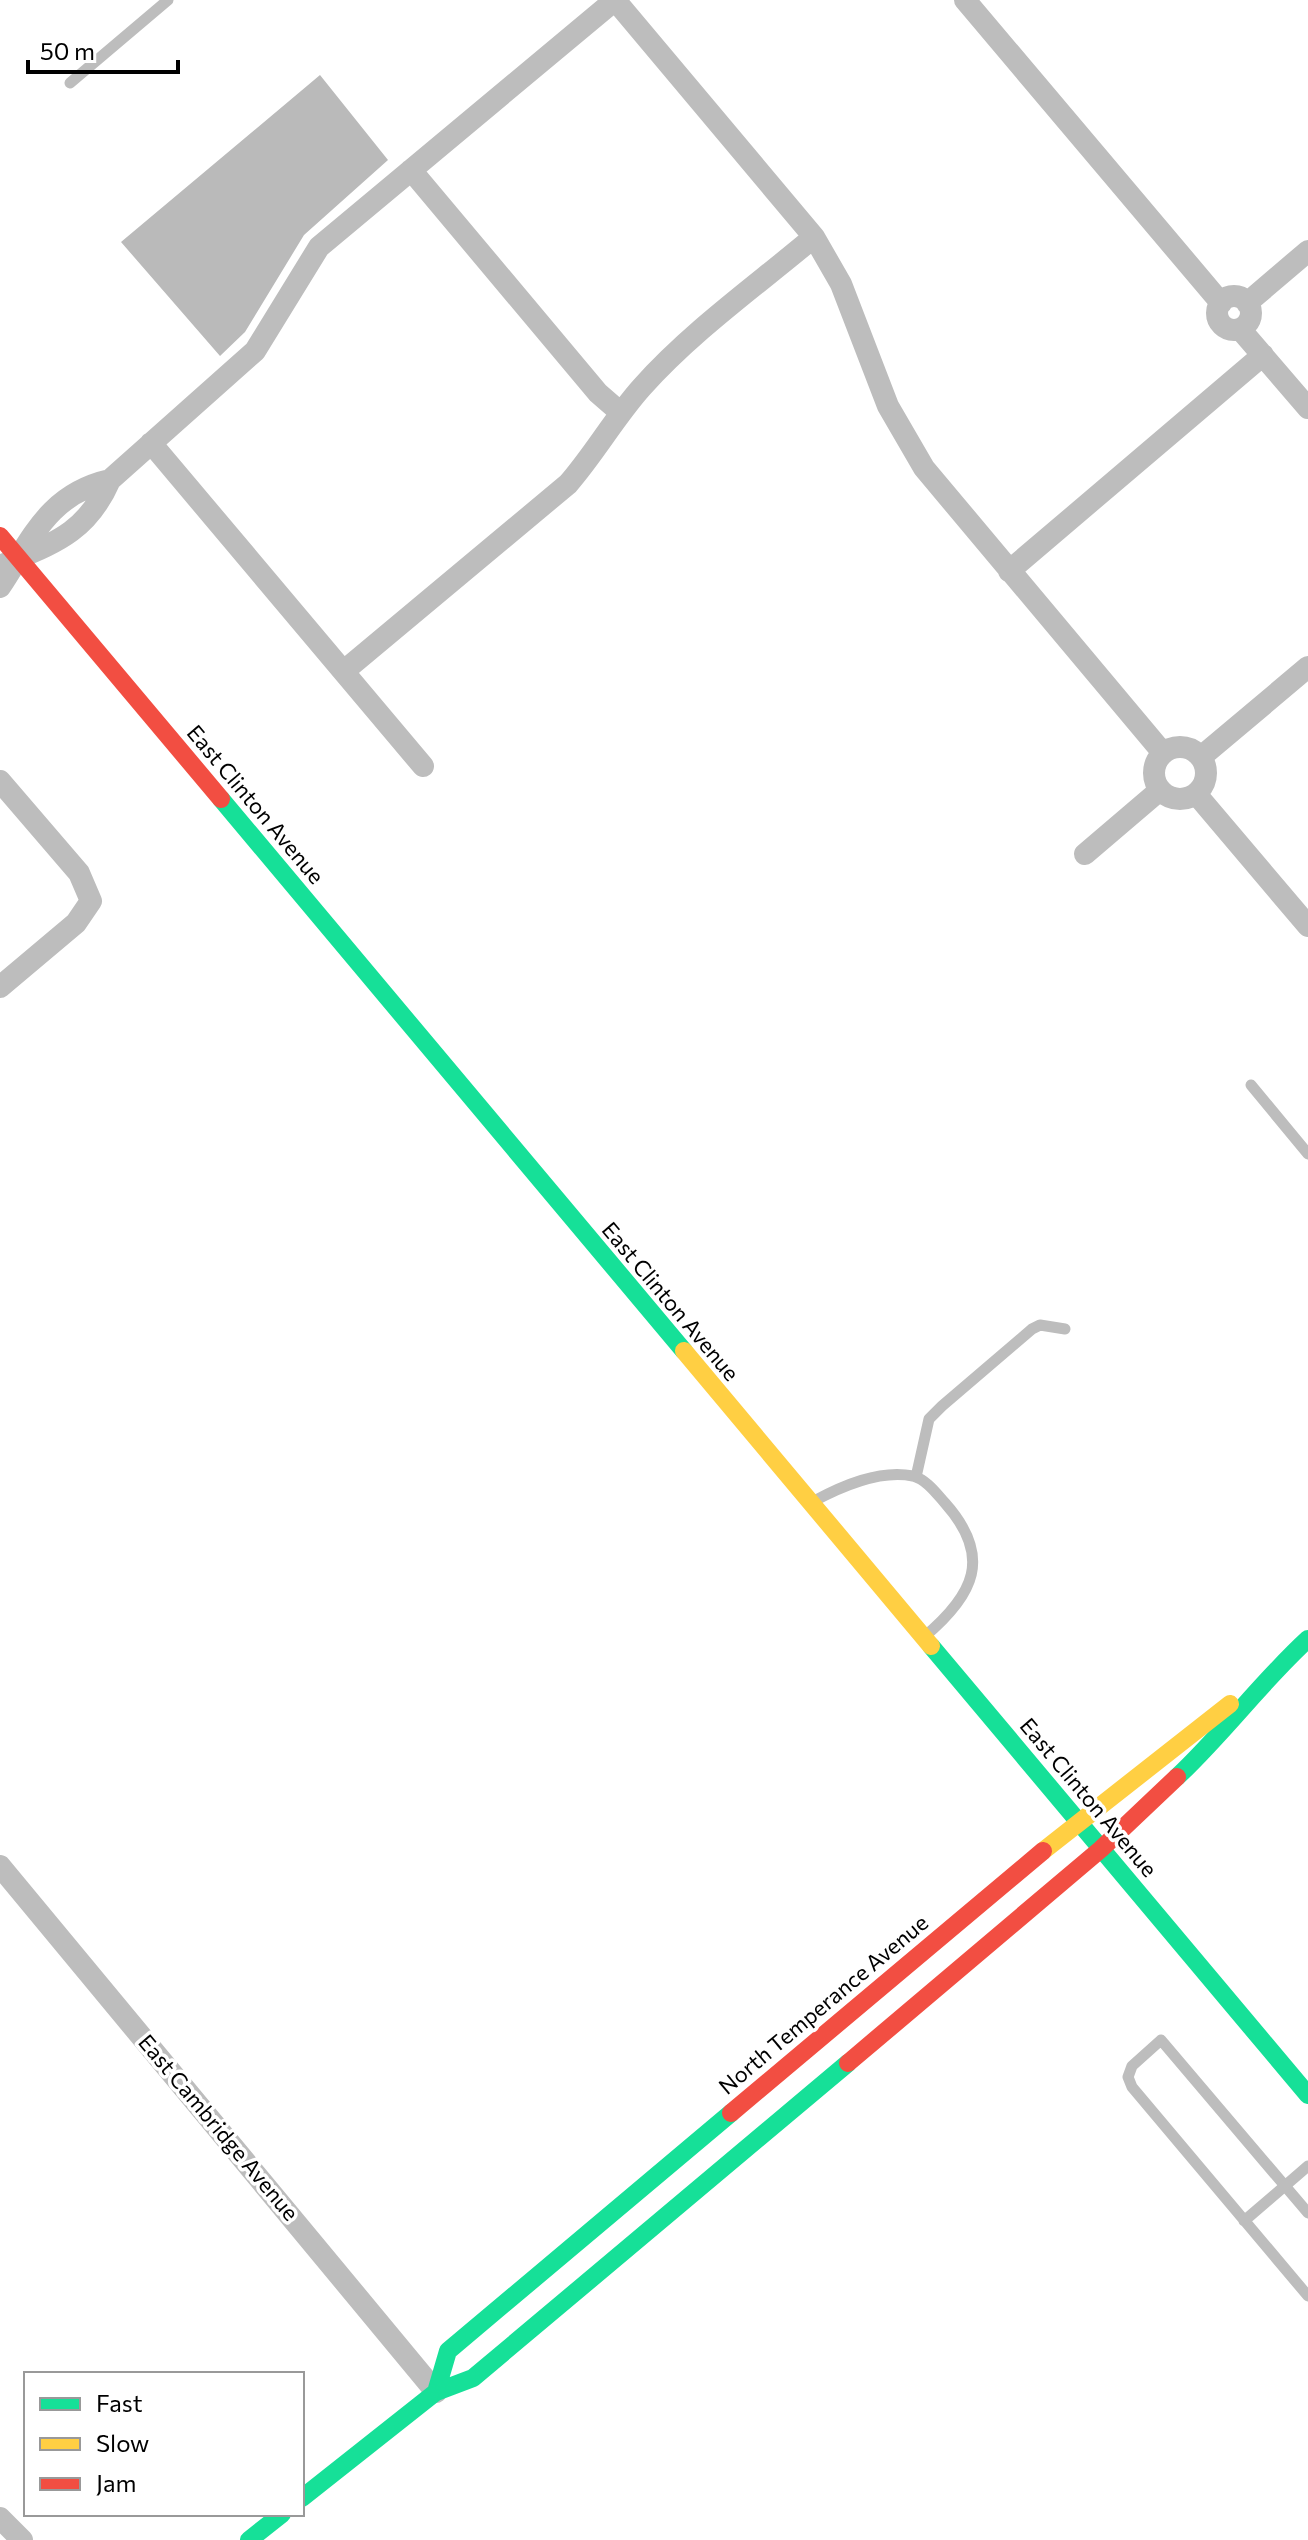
<svg xmlns="http://www.w3.org/2000/svg" width="1308" height="2540" font-family="Commissioner,sans-serif">
  <style>
    .water { fill: #bababa }
    .lines { fill: none; stroke-linecap: round; stroke-linejoin: round }
    .lane { stroke: #bdbdbd; stroke-width: 11 }
    .street { stroke: #bdbdbd; stroke-width: 22 }
    .fast { stroke: #16e098; stroke-width: 18 }
    .slow { stroke: #ffcf43; stroke-width: 18 }
    .jam { stroke: #f24e42; stroke-width: 18 }
    .labels { text-anchor: middle; dominant-baseline: central; stroke-width: 7; stroke-linejoin: round; paint-order: stroke }
    .street-label { font-size: 22px; fill: #000; stroke: #fff }
  </style>
  <rect width="100%" height="100%" fill="#fff"/>
  <path class="water" d="M320,75L388,160L304,235L245,332L220,356L121,242Z"/>
  <g class="lines">
    <path class="lane" d="M70,83L168,0
      M1251,1085L1308,1154
      M916,1477L929,1419L942,1406L1032,1329L1040,1325L1065,1329
      M814,1501C842,1486 880,1469 913,1476C927,1480 936,1493 945,1503C993,1557 974,1595 924,1637
      M1308,2213L1161,2040L1132,2066L1128,2077L1132,2087L1308,2296
      M1244,2221L1308,2166"/>
    <path class="street" d="M615,0L814,237L841,284L888,406L924,468L1163,753
      M965,0L1221,303
      M411,170L598,393L621,413
      M1217 313a17 17 0 1 1 34 0a17 17 0 1 1-34 0Z
      M1247,303L1308,251
      M1240,329L1308,408
      M151,443L423,766
      M0,566C51,544 86,535 110,480L255,351L319,247L615,0
      M1009,571L1263,355
      M0,587C32,539 48,494 110,480
      M344,671L568,484C595,453 615,417 642,387C692,331 757,285 814,237
      M1154 773a26 26 0 1 1 52 0a26 26 0 1 1-52 0Z
      M1201,757L1308,667
      M0,781L79,873L91,901L76,923L0,987
      M1197,795L1308,926
      M1085,854L1160,790
      M0,1866L436,2392
      M0,2518L22,2540"/>
    <path class="fast" d="M221,799L684,1351
      M931,1646L1308,2095
      M1177,1777C1223,1734 1261,1682 1308,1639
      M436,2392L448,2351L731,2113
      M302,2498L436,2392L473,2378L848,2063
      M249,2540L282,2514"/>
    <path class="slow" d="M684,1351L931,1646
      M1043,1851L1230,1704"/>
    <path class="jam" d="M0,536L221,799
      M848,2063L1101,1849L1177,1777
      M731,2113L1043,1851"/>
  </g>
  <g class="labels">
    <g class="street-label">
      <text transform="translate(256 804) rotate(50)">East Clinton Avenue</text>
      <text transform="translate(671 1301) rotate(50)">East Clinton Avenue</text>
      <text transform="translate(1089 1797) rotate(50)">East Clinton Avenue</text>
      <text transform="translate(823 2004) rotate(-40)">North Temperance Avenue</text>
      <text transform="translate(219 2127) rotate(50)">East Cambridge Avenue</text>
    </g>
  </g>
  <rect x="24" y="2372" width="280" height="144" fill="#ffffff" stroke="#999999" stroke-width="2"/>
  <rect x="40" y="2398" width="40" height="12" fill="#16e098" stroke="#999999" stroke-width="2"/>
  <text x="96" y="2412" font-size="24" fill="#000000">Fast</text>
  <rect x="40" y="2438" width="40" height="12" fill="#ffcf43" stroke="#999999" stroke-width="2"/>
  <text x="96" y="2452" font-size="24" fill="#000000">Slow</text>
  <rect x="40" y="2478" width="40" height="12" fill="#f24e42" stroke="#999999" stroke-width="2"/>
  <text x="96" y="2492" font-size="24" fill="#000000">Jam</text>
  <path d="M28 60v12h150v-12" fill="none" stroke="#000000" stroke-width="4"/>
  <text x="40" y="60" font-size="24" fill="#000000" stroke="#ffffff" stroke-width="6" paint-order="stroke">50 m</text>
</svg>
